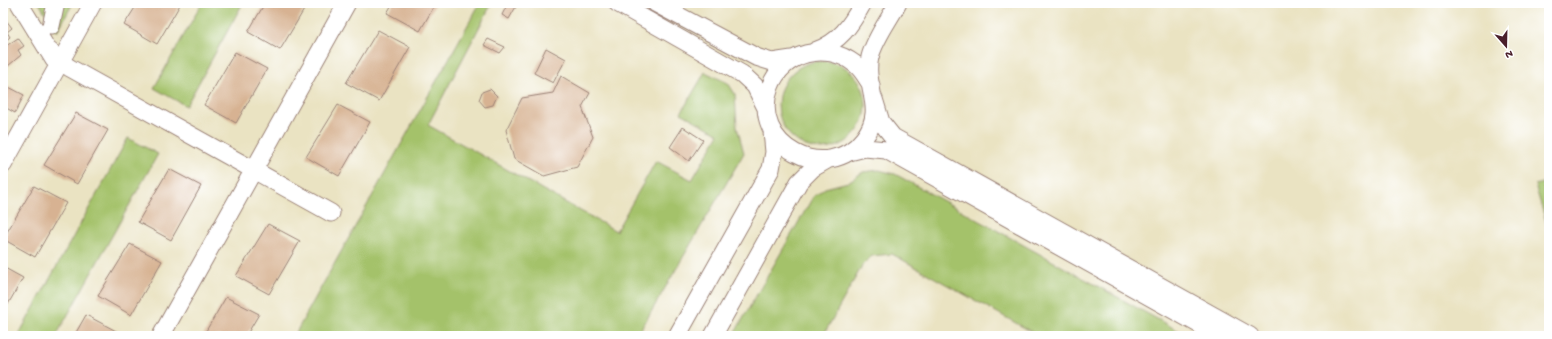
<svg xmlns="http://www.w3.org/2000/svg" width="1552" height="339" font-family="'Gochi Hand',sans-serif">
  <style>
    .green { fill: #a4c26a; stroke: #77704a }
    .building { fill: #d7b292 }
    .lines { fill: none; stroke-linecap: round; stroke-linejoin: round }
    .minor-casing { stroke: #9a8176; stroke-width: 19 }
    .minor { stroke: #fff; stroke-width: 17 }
  </style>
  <rect width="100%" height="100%" fill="#fff"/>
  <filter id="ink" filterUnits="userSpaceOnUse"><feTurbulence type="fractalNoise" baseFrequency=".025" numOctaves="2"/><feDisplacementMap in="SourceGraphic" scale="8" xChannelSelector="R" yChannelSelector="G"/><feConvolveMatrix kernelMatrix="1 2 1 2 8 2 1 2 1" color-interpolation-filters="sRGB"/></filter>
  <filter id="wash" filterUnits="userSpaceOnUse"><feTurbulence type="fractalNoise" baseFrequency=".012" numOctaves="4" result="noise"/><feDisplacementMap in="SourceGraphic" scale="16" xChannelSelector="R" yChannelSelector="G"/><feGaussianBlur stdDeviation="0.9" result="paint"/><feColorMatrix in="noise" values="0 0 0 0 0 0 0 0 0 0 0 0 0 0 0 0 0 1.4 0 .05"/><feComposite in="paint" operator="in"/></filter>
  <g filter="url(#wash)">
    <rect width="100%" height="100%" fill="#eae3c2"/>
    <path class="green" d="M39,3H73L57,32Z
      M202,3H243L186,106L154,88Z
      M480,3H492L428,125L616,231L656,161L692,180L719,134L681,113L705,72L728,83L735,94L737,127L744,153L637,336H294Z
      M778 105a44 44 0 1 1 88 0a44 44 0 1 1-88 0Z
      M128,138L158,154L56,336H18Z
      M879,170L895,174L1188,336H1039L892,254L872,256L863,264L823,336H733L813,197L825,188L848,182L863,172Z
      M1549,181V232L1535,185Z"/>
    <g id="blocks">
      <path class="building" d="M138,3H181L157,44L124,25Z
        M265,3H308L280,50L248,32Z
        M393,3H436L420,31L387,13Z
        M508,3H518L509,19L502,15Z
        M6,20L12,28L7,32L10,37L3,43V22Z
        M378,30L410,47L379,101L346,83Z
        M18,38L24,46L18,50L21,55L8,66L3,59L4,56L3,48Z
        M488,39L505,47L500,53L484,45Z
        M546,48L566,59L553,83L534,73Z
        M235,52L267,69L236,123L204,105Z
        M561,76L590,93L582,107L593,137L577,167L544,176L514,159L506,130L522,98L553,93Z
        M3,84L24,95L15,113L3,106Z
        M490,89L497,96L493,105L485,107L479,100L482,92Z
        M338,105L370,122L339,176L306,157Z
        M76,113L108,130L77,184L44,165Z
        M683,127L703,140L689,161L670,147Z
        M169,169L201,186L171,240L138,222Z
        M34,186L66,203L35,257L3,239Z
        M268,224L300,241L269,294L236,276Z
        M130,244L162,261L131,315L98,296Z
        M3,267L23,278L3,313Z
        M226,297L259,314L246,336H203Z
        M86,315L118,332L116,336H74Z"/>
    </g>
  </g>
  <g filter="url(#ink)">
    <use href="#blocks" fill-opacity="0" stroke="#9a8176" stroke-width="1"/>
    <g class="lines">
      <g class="minor-casing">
        <path id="minor" d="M19,3L54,60
          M617,3L742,74L755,86L766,108
          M655,3L756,57L772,62L792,59
          M51,26L56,3
          M50,51L59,61L70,68L331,213
          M815,51C840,42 851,25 863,3
          M871,85C866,77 862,69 855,64C826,41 783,52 770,87C748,145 827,187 864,138C887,108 863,87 870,57C875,38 889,20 898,3
          M874,99L881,122L893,137L1250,336
          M849,152L865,148L886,150L1220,336
          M3,165L93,3
          M161,336L347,3
          M677,336L771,169L774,152L772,131
          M713,336L799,182L813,168L827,160"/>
      </g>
      <use href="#minor" class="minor"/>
    </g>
  </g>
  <rect width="1552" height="339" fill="none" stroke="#fff" stroke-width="16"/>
  <g transform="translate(1506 46) rotate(160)" stroke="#ffffff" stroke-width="3" paint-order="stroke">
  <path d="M0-3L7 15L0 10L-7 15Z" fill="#4a1f2b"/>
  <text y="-6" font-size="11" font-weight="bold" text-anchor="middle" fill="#4a1f2b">N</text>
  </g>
</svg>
